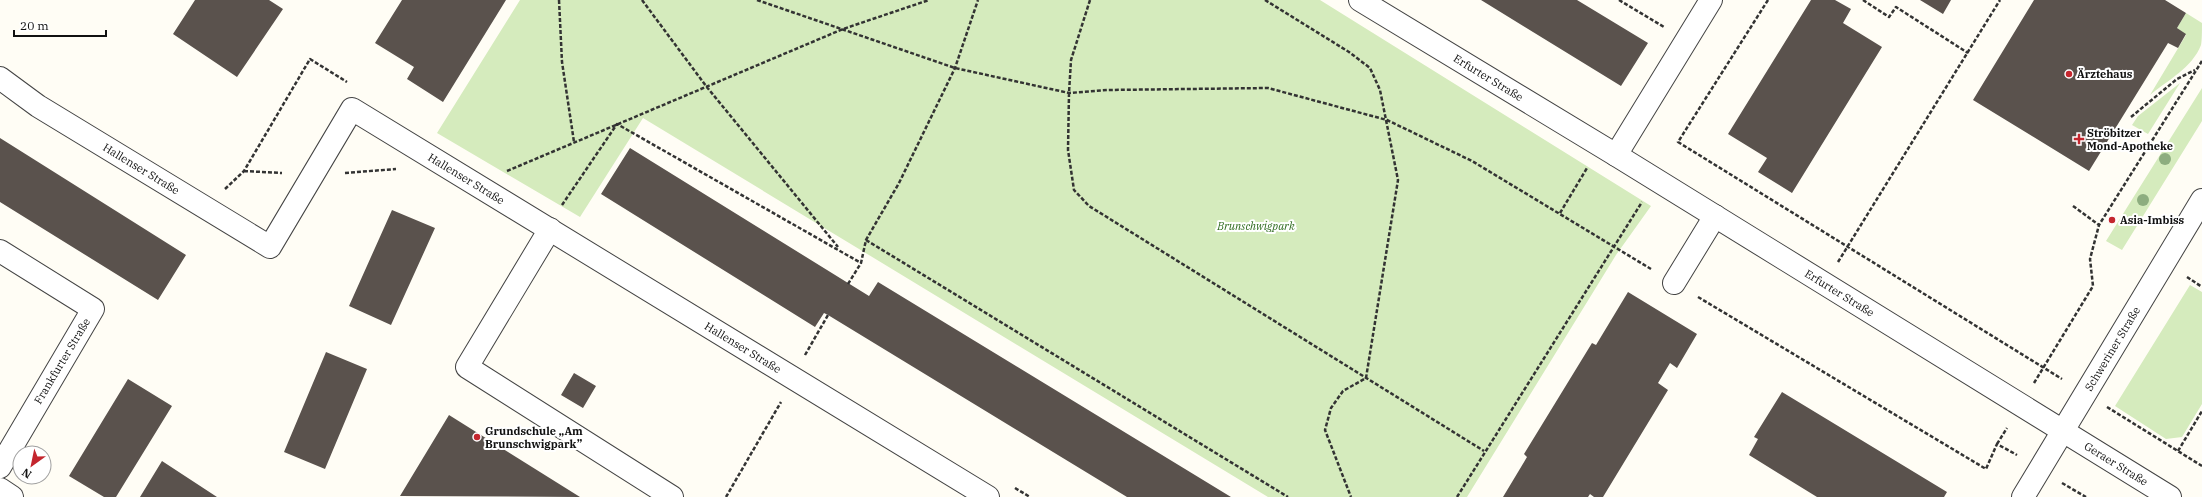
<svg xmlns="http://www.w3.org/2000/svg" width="2202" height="497" font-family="'IBM Plex Serif',serif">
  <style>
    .green { fill: #d5ebbd }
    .building { fill: #5a524d }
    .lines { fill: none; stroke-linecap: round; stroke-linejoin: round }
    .minor-casing { stroke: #444; stroke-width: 24 }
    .path { stroke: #333; stroke-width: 2.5; stroke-dasharray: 4 2; stroke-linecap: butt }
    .minor { stroke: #fff; stroke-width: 22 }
    .tree { fill: #8dad7f }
    .poi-dot { fill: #c4262e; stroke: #fff; stroke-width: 1.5 }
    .labels { text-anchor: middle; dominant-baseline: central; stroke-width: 4; stroke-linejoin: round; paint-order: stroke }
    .poi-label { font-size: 11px; font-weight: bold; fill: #111; stroke: #fff; text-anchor: start }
    .street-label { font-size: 11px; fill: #111; stroke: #fff }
    .park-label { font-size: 11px; font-style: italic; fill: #2f6b1f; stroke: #fff }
  </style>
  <rect width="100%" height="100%" fill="#fffdf5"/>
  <path class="green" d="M520,0H1320L1651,206L1616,255L1467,497H1268L643,118L580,217L437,133Z
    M2186,13L2202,23C2202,30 2202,40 2201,45C2192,68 2168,80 2150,95L2186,35L2177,28Z
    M2180,83L2148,134L2132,125L2138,116Z
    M2202,88V121L2122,250L2106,241Z
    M2190,285L2202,292V404L2182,437L2166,439L2115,406Z"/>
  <path class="building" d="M195,0H269L283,9L237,77L173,34Z
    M402,0H506L443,102L407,79L414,67L375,43Z
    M1481,0H1577L1648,43L1621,86Z
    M1811,0H1835L1851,9L1843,23L1882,47L1792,193L1758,172L1767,158L1728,134Z
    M1920,0H1951L1943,14Z
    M2034,0H2165L2186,13L2177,28L2186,34L2178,48L2168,43L2089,171L1973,100Z
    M0,138L186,255L158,300L0,202Z
    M630,148L869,296L878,282L1231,497H1127L828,315L824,313L815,327L601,194Z
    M392,210L435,228L391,325L349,306Z
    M1628,292L1697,334L1677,368L1670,363L1658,383L1668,390L1603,497H1594L1590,494L1588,497H1503L1527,457L1524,454L1592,343L1596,345Z
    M326,352L367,369L325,469L284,452Z
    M574,373L596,386L583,408L561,395Z
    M128,379L172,406L116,497H104L69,476Z
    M1782,392L1947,492L1944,497H1817L1749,455L1758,439L1754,437Z
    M449,415L580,497L400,496Z
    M162,461L217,497H140Z"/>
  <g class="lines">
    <g class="minor-casing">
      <g id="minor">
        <path id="s1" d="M1360,0L1616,155L2170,497"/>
        <path id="s2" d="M0,78L38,106L270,247L352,109L988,497"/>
        <path d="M1616,155L1711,0"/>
        <path d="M550,229L467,367L672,497"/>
        <path d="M0,251L93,309L0,467"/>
        <path d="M1674,283L1715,216"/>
        <path d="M0,489L12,497"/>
        <path id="s3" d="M2023,497L2202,200"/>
      </g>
    </g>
    <path class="path" d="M559,0L562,62L574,142
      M642,0L706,86L838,247
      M757,0L955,68L1069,93L1107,90L1268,88L1387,120L1472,161L1651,269
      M1090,0L1071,60L1069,93L1068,150L1074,190L1089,206L1484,451
      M1265,0L1349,52L1370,68L1380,90L1398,180L1366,378L1343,391L1331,408L1325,430L1351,497
      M1619,0L1664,27
      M1768,0L1678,142L2062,379
      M1863,0L1889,17L1896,7L1968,53
      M2131,117L2177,79L2195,70
      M244,171L282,173
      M507,171L843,29L929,0
      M345,173L396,169
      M225,189L244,171L310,59L347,82
      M562,205L617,124L861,263
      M2073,206L2099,225L2202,61
      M1560,213L1587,168
      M866,240L1288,497
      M1838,262L2000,0
      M2187,277L2202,287
      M848,284L861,263L866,240L899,183L955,68L978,0
      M1698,297L1986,469L1997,444L2017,455
      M805,355L828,315
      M2034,383L2093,286L2090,259L2099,225
      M2107,407L2202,466
      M1997,444L2007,428
      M2178,451L2202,411
      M2062,483L2086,497
      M1015,488L1030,497
      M726,497L781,402
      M1457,497L1642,202"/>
    <use href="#minor" class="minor"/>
  </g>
  <g class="tree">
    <circle cx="2165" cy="159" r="6"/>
    <circle cx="2143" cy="200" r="6"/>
  </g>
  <g class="poi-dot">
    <circle cx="2069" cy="74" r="4"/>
    <path d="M2077 133h4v4h4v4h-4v4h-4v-4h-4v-4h4z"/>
    <circle cx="2112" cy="220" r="4"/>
    <circle cx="477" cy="437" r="4"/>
  </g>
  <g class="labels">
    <g class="poi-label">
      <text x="2077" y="74">Ärztehaus</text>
      <text x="2087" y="133">Ströbitzer<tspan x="2087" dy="13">Mond-Apotheke</tspan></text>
      <text x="2120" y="220">Asia-Imbiss</text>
      <text x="485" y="431">Grundschule „Am<tspan x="485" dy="13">Brunschwigpark”</tspan></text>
    </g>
    <g class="street-label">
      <text stroke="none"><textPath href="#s1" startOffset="150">Erfurter Straße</textPath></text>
      <text stroke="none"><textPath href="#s2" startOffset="168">Hallenser Straße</textPath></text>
      <text stroke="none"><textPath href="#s2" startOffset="613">Hallenser Straße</textPath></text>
      <text stroke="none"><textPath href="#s1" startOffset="562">Erfurter Straße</textPath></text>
      <text stroke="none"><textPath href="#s2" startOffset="937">Hallenser Straße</textPath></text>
      <text stroke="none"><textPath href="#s3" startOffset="173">Schweriner Straße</textPath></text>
      <text transform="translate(62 361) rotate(-59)">Frankfurter Straße</text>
      <text stroke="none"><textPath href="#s1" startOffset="887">Geraer Straße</textPath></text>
    </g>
    <g class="park-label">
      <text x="1256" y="226">Brunschwigpark</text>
    </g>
  </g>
  <g transform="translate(32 465) rotate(213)"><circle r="19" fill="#ffffff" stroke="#a0a0a0"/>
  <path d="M0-3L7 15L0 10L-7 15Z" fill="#c4262e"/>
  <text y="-6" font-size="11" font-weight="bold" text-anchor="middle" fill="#111111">N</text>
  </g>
  <path d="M14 30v6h92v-6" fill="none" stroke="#111111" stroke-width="2"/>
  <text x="20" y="30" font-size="12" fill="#111111" stroke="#ffffff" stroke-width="3" paint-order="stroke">20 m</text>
</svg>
